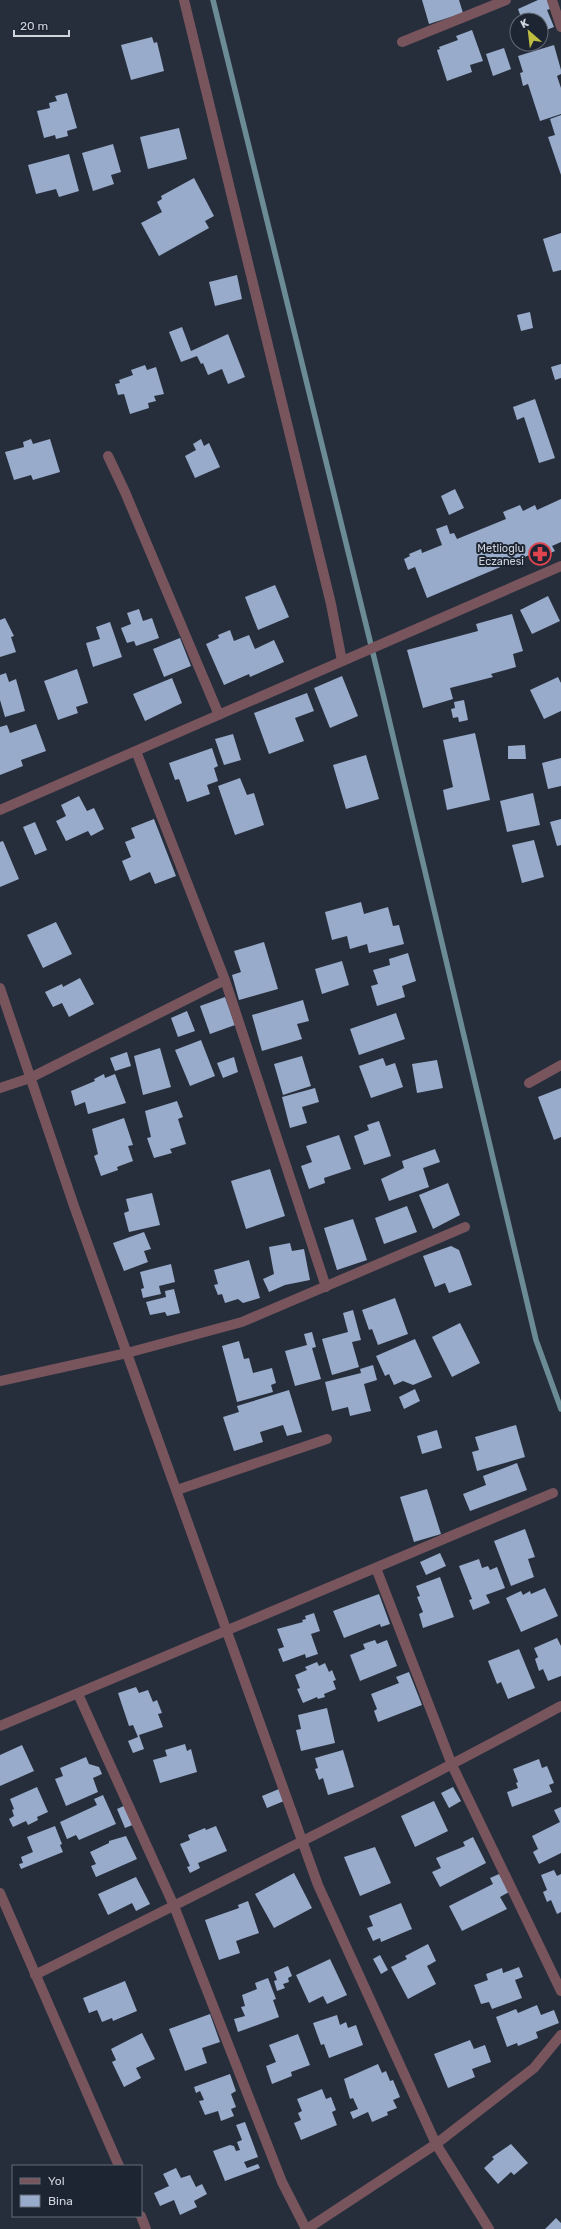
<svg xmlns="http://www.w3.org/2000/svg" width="561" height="2229" font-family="Rubik,sans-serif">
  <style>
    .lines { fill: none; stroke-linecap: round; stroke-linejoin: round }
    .stream { stroke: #6b8b95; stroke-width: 5.5 }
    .building { fill: #98abcb }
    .minor { stroke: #78545d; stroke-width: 10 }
    .labels { text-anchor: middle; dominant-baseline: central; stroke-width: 4; stroke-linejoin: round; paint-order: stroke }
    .poi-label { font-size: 11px; fill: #cfd4dd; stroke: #1d2532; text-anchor: end }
  </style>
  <rect width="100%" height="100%" fill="#262e3c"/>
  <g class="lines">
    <path class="stream" d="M213,0L383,694L536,1340L561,1409"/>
  </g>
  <path class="building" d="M422,0H459L463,13L429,24Z
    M538,0H547L550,9L547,10L554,27L541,32V20H522L518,9Z
    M472,30L483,61L470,65L472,72L447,81L437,50L440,49L439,47L458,40L456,36Z
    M152,37L154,43L157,42L164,71L131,80L121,45Z
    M554,45L561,70V74L557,76L561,88V114L540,121L528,84L523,86L520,73L523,72L518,56Z
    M504,48L511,69L493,76L486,54Z
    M67,93L77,128L67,131L68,136L56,139L55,135L44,138L37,111L50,108L49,103L57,101L55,96Z
    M561,115V175L548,137L555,135L550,119Z
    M179,128L187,159L148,169L140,137Z
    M113,144L121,172L111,175L114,184L93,191L82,153Z
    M69,154L79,191L59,197L56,189L36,194L28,165Z
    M194,178L214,216L205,221L209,228L159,256L141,223L162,212L157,202L162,199L161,196Z
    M561,233V270L553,272L543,239Z
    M237,275L242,299L215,306L209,282Z
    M530,312L533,328L521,331L517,315Z
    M182,327L191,351L228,334L245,377L228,384L222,369L208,375L203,363L201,364L197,356L181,362L169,332Z
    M561,364V378L555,380L551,367Z
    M145,365L147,370L156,367L164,394L154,396L156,401L148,403L149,408L130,414L124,394L118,395L115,384L120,383L119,380L133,375L131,370Z
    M535,399L555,458L539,463L524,417L517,420L513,407Z
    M31,439L33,444L50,439L60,472L33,480L31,475L14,480L5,452L24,447L23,442Z
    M201,439L204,446L209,443L220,467L195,478L185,456L196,450L193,444Z
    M455,489L464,508L449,515L441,496Z
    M561,499V542L552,546L555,551L543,556L541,550L427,598L415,567L408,570L404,559L410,556L409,554L421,549L422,553L442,545L436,529L447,525L450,534L454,533L457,539L506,519L503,512L520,505L523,511L535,505L537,510Z
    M275,585L289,617L258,630L245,597Z
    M548,596L560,621L532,634L520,610Z
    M139,609L143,621L152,618L159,638L136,646L134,641L127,643L121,628L131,624L127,613Z
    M512,614L523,651L513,654L516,667L491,674L493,677L450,688L453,699L423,708L407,650L478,631L476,624Z
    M5,618L14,636L11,637L16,652L0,657V620Z
    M110,622L122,657L93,667L86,643L100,639L96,627Z
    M230,630L234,641L249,635L255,649L274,640L284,662L250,677L249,674L224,685L206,644L219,638L218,635Z
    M180,638L191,666L164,677L153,649Z
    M77,669L88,703L76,707L78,713L58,720L44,681Z
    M6,673L9,682L16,679L25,711L5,717L0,700V675Z
    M342,676L358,716L330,728L314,688Z
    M558,677L561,683V711L544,719L530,690Z
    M172,678L182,703L145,721L133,694Z
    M307,693L314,711L295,718L304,741L269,754L254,713Z
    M464,700L468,720L459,722L458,717L453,718L451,709L455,708L454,702Z
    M36,724L46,751L21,760L23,766L0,775V727L7,725L10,733Z
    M475,733L490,800L447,810L443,790L453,787L443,740Z
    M233,734L241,760L224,765L215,739Z
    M525,745L526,759H508V746Z
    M212,748L218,766L214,768L218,781L207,785L210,794L187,802L179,779L175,780L169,763Z
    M366,755L379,799L346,809L333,765Z
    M561,758V786L548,789L542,763Z
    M240,778L247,795L254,793L264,825L235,835L218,786Z
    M533,793L540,825L507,832L500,801Z
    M79,796L87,811L94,808L104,829L91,836L88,831L66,841L56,821L66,816L61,805Z
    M154,819L176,876L155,884L150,872L130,881L122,861L131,857L125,842L135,838L131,828Z
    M561,819V845L557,846L550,822Z
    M35,822L47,850L35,855L23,827Z
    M534,840L544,877L522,883L512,845Z
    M3,841L19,879L0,887V842Z
    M361,902L364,914L388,907L393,926L399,925L404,944L369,953L367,944L350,949L347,936L332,940L325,912Z
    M56,922L72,954L43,968L27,935Z
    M264,942L278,989L239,1000L232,975L241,972L234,951Z
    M408,953L416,981L402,986L405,997L377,1006L371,986L378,984L373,970L390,965L389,959Z
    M342,961L349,985L322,994L315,969Z
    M80,978L94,1004L69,1017L62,1003L53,1007L45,992L62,984L63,987Z
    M225,997L235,1025L210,1034L200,1006Z
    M303,1000L309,1021L297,1024L302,1039L262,1051L252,1015Z
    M187,1011L195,1031L178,1037L171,1018Z
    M396,1013L405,1039L359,1055L350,1029Z
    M201,1040L215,1076L190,1086L175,1050Z
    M160,1048L171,1087L143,1095L134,1056Z
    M127,1052L131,1066L115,1071L110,1058Z
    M302,1056L311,1086L283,1095L274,1064Z
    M234,1057L238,1072L223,1078L217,1063Z
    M383,1058L386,1066L395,1063L403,1087L371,1098L359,1066Z
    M437,1060L443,1088L417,1093L412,1064Z
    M104,1074L105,1078L115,1074L126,1103L88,1114L85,1102L75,1106L71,1091L95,1081L94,1079Z
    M315,1088L319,1102L302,1107L307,1123L290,1128L282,1097Z
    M561,1088V1137L554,1140L538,1097Z
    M177,1101L183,1117L178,1119L186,1144L170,1149L172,1153L154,1158L147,1138L151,1137L145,1111Z
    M124,1118L133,1145L128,1146L133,1161L117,1167L118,1170L101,1176L94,1156L98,1154L92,1129Z
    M379,1121L391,1156L364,1165L354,1136L369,1130L367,1125Z
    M339,1135L351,1169L324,1178L325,1183L309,1189L301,1166L312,1162L306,1146Z
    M435,1149L440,1162L423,1168L429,1187L389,1201L381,1179L404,1168L402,1161Z
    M270,1169L285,1216L246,1229L231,1181Z
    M448,1183L460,1215L433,1229L419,1195Z
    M152,1193L160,1225L129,1232L124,1213L129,1211L126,1199Z
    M407,1206L417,1232L384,1244L375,1218Z
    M353,1219L367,1260L337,1270L324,1228Z
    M144,1232L151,1249L144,1251L148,1262L124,1271L113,1243Z
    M290,1243L292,1251L304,1249L310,1280L285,1285L269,1292L263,1279L274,1274L269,1247Z
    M451,1246L459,1250L472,1285L449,1293L445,1283L435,1287L423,1256Z
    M249,1260L260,1298L243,1303L238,1299L225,1303L222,1294L218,1295L214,1285L218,1284L214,1270Z
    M171,1264L175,1282L159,1286L161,1294L143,1298L141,1289L144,1288L140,1272Z
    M174,1289L180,1313L167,1316L165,1312L150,1315L146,1302L166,1297L165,1291Z
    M395,1298L408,1334L378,1345L372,1329L369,1330L362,1310Z
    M353,1310L361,1340L352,1342L359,1367L332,1375L322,1339L348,1332L343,1313Z
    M460,1323L480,1363L452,1377L432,1337Z
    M312,1332L316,1347L312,1348L321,1379L295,1386L285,1351L307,1345L304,1334Z
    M415,1339L432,1377L413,1385L403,1381L394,1385L389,1374L385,1376L376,1356Z
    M239,1341L244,1359L249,1358L253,1373L272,1368L276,1383L271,1385L273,1392L237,1402L222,1346Z
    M373,1365L377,1380L364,1384L371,1411L350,1416L348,1407L332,1411L325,1382L361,1373L360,1369Z
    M415,1389L420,1401L404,1409L399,1397Z
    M289,1390L302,1432L287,1436L283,1425L260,1432L263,1442L234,1451L223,1417L239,1412L237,1406Z
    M516,1425L525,1457L477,1471L472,1452L479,1450L475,1437Z
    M437,1430L442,1448L422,1454L417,1436Z
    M517,1463L527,1490L470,1511L463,1494L486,1485L483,1476Z
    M427,1489L441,1534L414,1542L400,1497Z
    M525,1529L535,1557L528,1559L534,1577L511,1586L494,1541Z
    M440,1553L446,1566L426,1575L420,1562Z
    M479,1559L482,1568L488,1566L490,1570L497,1567L505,1588L486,1595L490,1603L473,1610L469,1600L472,1599L459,1566Z
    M440,1577L454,1617L423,1628L419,1614L423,1612L417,1597L420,1596L416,1586Z
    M545,1588L558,1616L521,1632L506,1598L521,1591L523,1595L530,1591L531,1594Z
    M379,1594L390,1624L381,1627L380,1624L344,1638L333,1611Z
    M314,1613L320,1631L311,1634L318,1654L306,1658L305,1654L283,1662L278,1649L284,1647L277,1629L303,1622L302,1620L306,1619L305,1616Z
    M557,1638L561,1646V1676L548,1681L543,1669L539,1671L535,1659L538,1657L534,1648Z
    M375,1640L377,1644L387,1640L397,1666L360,1681L350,1655L365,1649L363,1644Z
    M519,1649L535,1688L508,1699L501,1682L497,1684L488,1661Z
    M317,1662L319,1666L325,1663L329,1672L332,1670L336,1680L333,1681L336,1689L324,1694L325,1697L318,1699L317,1697L303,1703L297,1689L300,1688L295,1675L307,1670L305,1667Z
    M409,1672L422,1705L378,1722L374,1711L377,1709L371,1694L399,1683L396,1677Z
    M136,1687L139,1693L148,1690L153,1702L157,1700L162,1713L158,1714L163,1727L139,1735L144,1749L133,1753L128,1741L138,1737L133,1725L129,1726L118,1693Z
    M327,1708L335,1743L301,1751L296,1730L301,1729L298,1715Z
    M185,1744L187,1751L191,1749L197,1772L160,1783L153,1760L167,1756L165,1750Z
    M22,1745L34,1771L0,1786V1755Z
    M343,1750L354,1787L328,1795L323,1778L319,1780L315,1769L318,1768L315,1758Z
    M86,1757L89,1764L99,1767L102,1774L93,1778L98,1792L66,1806L55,1779L63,1776L60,1768Z
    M539,1759L542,1768L547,1766L554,1783L549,1785L552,1792L512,1807L507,1792L518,1788L516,1783L518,1782L513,1769Z
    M37,1787L48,1812L37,1817L38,1820L28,1825L26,1821L13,1827L9,1819L14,1816L12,1810L14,1809L10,1799Z
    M453,1787L461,1801L449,1808L441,1793Z
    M279,1789L284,1801L267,1808L262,1796Z
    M103,1795L116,1824L79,1840L76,1835L67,1839L60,1822L97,1805L94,1799Z
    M434,1801L448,1831L415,1847L401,1816Z
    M126,1805L135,1824L125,1828L117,1809Z
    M561,1807V1853L539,1864L533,1852L538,1849L532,1836L560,1822L554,1810Z
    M55,1826L62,1844L60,1845L63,1852L21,1869L19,1864L23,1863L21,1857L33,1852L27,1837Z
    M216,1826L227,1851L198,1863L200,1868L190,1873L187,1867L190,1866L180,1844L190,1840L188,1835L205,1828L206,1830Z
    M126,1836L137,1859L96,1877L91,1866L96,1864L90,1852L109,1843V1841Z
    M473,1837L486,1863L440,1887L432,1872L441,1868L436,1858L465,1846L463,1842Z
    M375,1847L391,1883L360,1896L344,1857Z
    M554,1870L557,1876L561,1874V1912L557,1914L551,1900L547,1902L543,1892L547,1890L541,1875Z
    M294,1873L312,1908L274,1928L255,1894Z
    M499,1874L509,1892L500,1897L507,1909L462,1931L449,1906L493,1884L490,1878Z
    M136,1877L150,1904L136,1911L132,1903L108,1915L98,1894Z
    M248,1901L259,1933L236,1941L240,1953L219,1960L205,1920L239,1908L238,1905Z
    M401,1903L412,1929L381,1942L380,1938L373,1941L367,1928L373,1926L369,1916Z
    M428,1944L436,1961L427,1966L436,1984L408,1999L391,1967L407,1959L405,1956Z
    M380,1955L388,1970L381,1974L373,1959Z
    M330,1959L347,1995L327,2004L323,1996L309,2003L296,1975Z
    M288,1966L292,1976L288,1978L289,1982L283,1984L285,1988L277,1991L274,1981L277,1980L274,1972Z
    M519,1967L523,1977L515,1980L522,1998L492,2009L489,2002L481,2004L474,1985L488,1980L486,1974L502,1968L503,1973Z
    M268,1978L276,1999L273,2000L279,2017L238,2032L234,2019L245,2016L241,2007L245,2006L242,1995L257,1989L255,1983Z
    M125,1981L137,2011L113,2021L112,2018L102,2022L97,2010L89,2013L83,1998Z
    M537,2005L541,2015L554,2010L559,2023L536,2032L538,2038L518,2046L517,2043L507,2047L496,2017L516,2009L518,2013Z
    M210,2014L220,2042L202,2048L207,2063L185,2071L169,2029Z
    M337,2015L340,2025L346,2022L348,2028L356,2025L363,2045L329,2058L324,2044L321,2045L313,2023Z
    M142,2033L155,2059L136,2068L141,2078L124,2087L112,2062L116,2060L111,2049Z
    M298,2034L310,2065L291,2072L292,2076L272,2084L266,2066L276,2062L269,2045Z
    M470,2040L474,2049L485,2045L491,2062L472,2069L475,2077L448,2088L434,2054Z
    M378,2064L382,2073L386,2071L390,2081L393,2080L400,2097L393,2100L397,2108L387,2112L388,2115L372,2122L368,2112L353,2119L350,2112L358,2109L353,2098L350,2099L344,2079Z
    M230,2074L236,2091L231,2094L236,2107L231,2109L234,2116L221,2121L218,2111L205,2115L199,2101L204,2100L200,2091L196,2093L194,2087Z
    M322,2089L326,2099L331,2097L336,2110L332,2112L337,2125L301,2140L294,2123L301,2120L298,2113L302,2111L297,2099Z
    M245,2122L258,2157L244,2162L247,2168L258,2164L260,2168L225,2181L213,2151L230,2145L234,2146L236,2151L240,2150L237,2142L242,2140L236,2125Z
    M511,2144L528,2163L514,2175L511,2172L498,2184L484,2168L494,2159L492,2157Z
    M176,2168L181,2178L190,2175L196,2187L202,2184L207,2194L194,2201L197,2207L180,2215L174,2200L160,2206L154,2193L169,2186L163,2174Z
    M556,2218L561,2223V2229H545Z"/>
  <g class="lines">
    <path class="minor" d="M184,0L331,604L342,661
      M552,0L561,27
      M402,42L506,0
      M108,456L125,492L219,715
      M136,751L225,980L326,1287
      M0,810L561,566
      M0,988L74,1206L318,1885L436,2144L489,2229
      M529,1083L561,1065
      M0,1088L30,1078L225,980
      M0,1381L127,1353L242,1322L465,1227
      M177,1490L327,1439
      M376,1568L452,1765L561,1991
      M78,1694L174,1906L282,2182L306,2229
      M0,1726L553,1493
      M0,1893L119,2166
      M35,1975C211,1887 388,1800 561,1706
      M141,2216L146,2229
      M307,2229L436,2144L534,2068L561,2035"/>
  </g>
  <defs>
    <g id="pharmacy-ring" transform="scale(1.15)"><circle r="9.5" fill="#1d2532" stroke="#e0444e" stroke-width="1.5"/><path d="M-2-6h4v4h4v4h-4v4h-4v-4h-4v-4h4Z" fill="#e0444e"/></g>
  </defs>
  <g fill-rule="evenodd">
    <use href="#pharmacy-ring" x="540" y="554"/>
  </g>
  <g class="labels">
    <g class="poi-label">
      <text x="524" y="548">Metlioglu<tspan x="524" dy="13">Eczanesi</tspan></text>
    </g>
  </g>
  <rect x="12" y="2165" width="130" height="52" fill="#1d2532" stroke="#646b76"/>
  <rect x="20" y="2178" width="20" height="6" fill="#78545d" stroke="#646b76"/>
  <text x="48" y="2185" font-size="12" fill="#cfd4dd">Yol</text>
  <rect x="20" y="2195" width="20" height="12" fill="#98abcb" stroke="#646b76"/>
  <text x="48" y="2205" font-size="12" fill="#cfd4dd">Bina</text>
  <g transform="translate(529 32) rotate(332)"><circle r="19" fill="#1d2532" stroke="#646b76"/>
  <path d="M0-3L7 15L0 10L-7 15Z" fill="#c0be40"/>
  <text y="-6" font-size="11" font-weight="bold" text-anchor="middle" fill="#cfd4dd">K</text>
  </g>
  <path d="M14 30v6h55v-6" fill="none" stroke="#cfd4dd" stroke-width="2"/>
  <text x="20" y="30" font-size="12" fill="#cfd4dd" stroke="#1d2532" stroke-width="3" paint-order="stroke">20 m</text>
</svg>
